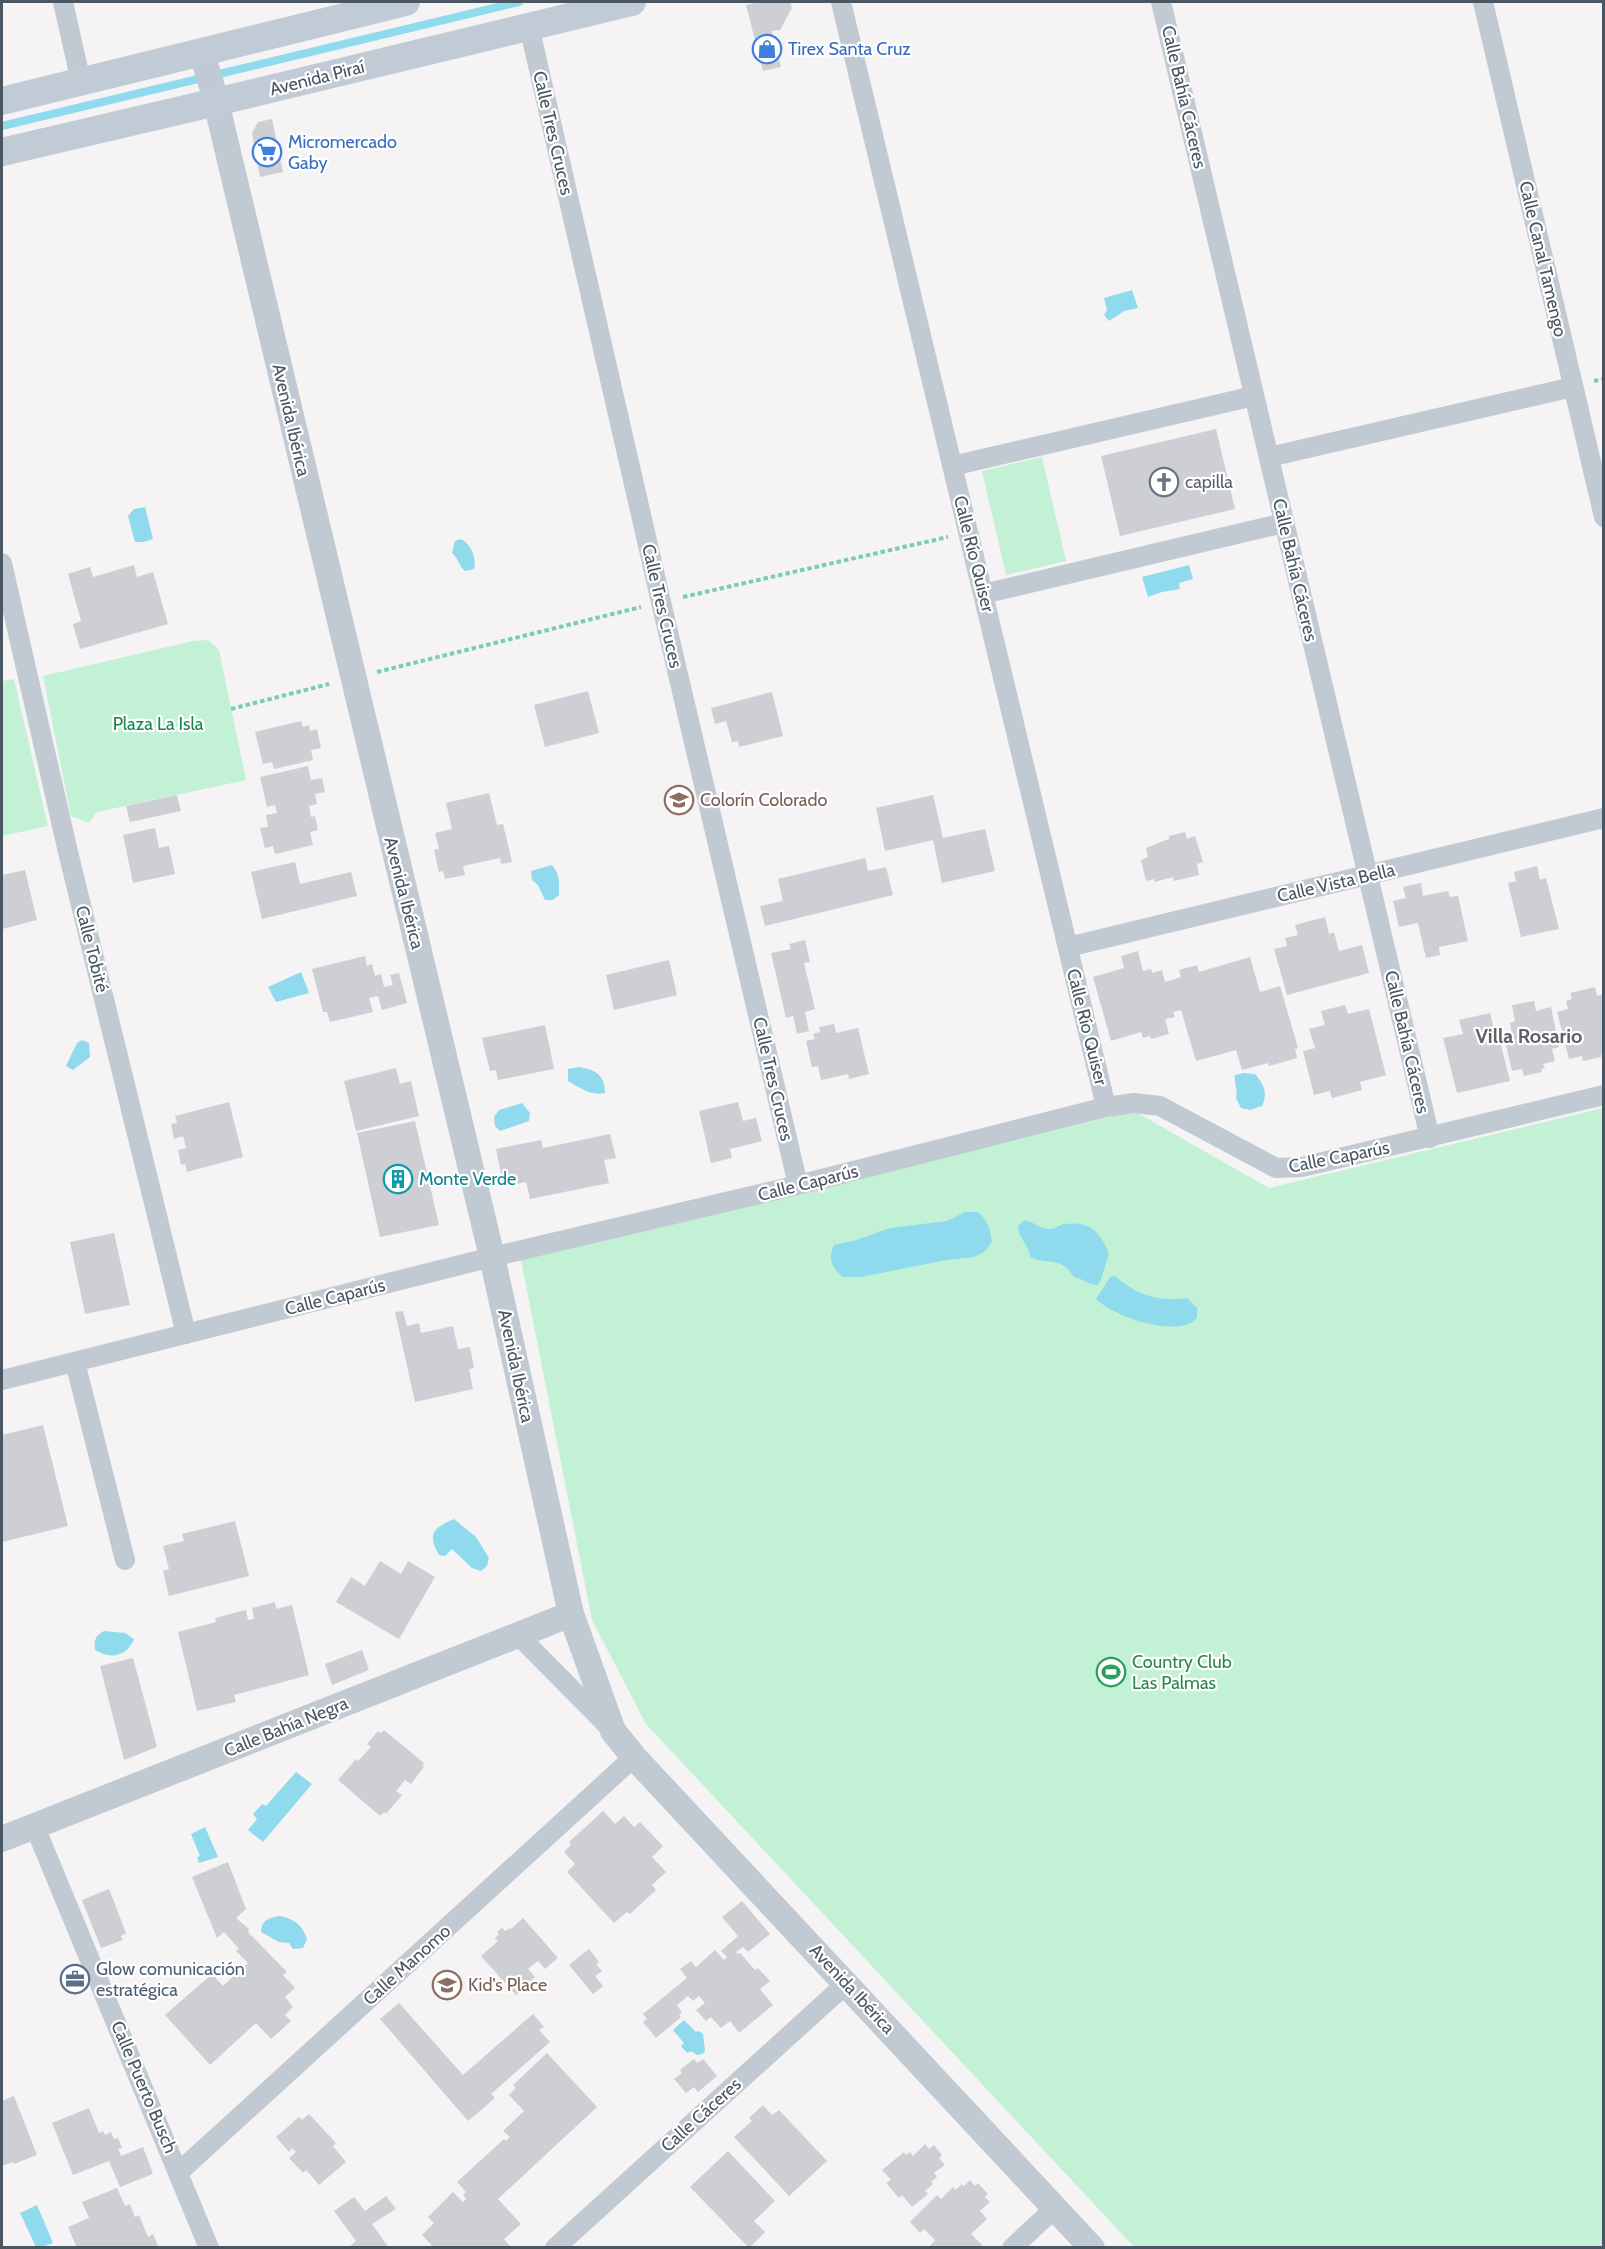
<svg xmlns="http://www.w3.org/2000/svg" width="1605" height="2249" font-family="Cabin,sans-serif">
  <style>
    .green { fill: #c3f1d5 }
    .water { fill: #90daee }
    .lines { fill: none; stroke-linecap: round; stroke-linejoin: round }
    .stream { stroke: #90daee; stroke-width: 8 }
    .building { fill: #cdcfd5 }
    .path { stroke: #7ad0a6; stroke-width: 4; stroke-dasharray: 4.5 3; stroke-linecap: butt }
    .minor { stroke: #c1cad2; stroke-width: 20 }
    .tertiary { stroke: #c1cad2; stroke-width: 26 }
    .secondary { stroke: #c1cbd6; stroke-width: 28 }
    .labels { text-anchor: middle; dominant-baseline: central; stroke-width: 4.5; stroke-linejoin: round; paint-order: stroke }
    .shop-label { font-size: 18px; fill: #366cbe; stroke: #fff; text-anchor: start }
    .street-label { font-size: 18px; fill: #4a5661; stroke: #fff }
    .worship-label { font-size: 18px; fill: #5b616d; stroke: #fff; text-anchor: start }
    .park-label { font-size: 18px; fill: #17864f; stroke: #fff }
    .education-label { font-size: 18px; fill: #785e54; stroke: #fff; text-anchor: start }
    .culture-label { font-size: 18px; fill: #0d838f; stroke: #fff; text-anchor: start }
    .leisure-label { font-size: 18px; fill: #27864d; stroke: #fff; text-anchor: start }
    .service-label { font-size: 18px; fill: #4e5e75; stroke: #fff; text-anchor: start }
    .neighbourhood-label { font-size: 20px; font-weight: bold; fill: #5f6368; stroke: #fff }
  </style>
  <rect width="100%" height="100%" fill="#f5f3f3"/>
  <path class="green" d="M1042,457L1066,561L1006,575L982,471Z
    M208,640L219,650L246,780L97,812L89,823L71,816L43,676L193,641Z
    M14,679L48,826L2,836V681Z
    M1603,1108V2247H1134L646,1724L592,1620L521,1260L1134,1111L1269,1188Z"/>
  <path class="water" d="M1132,290L1138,308L1124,311L1109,321L1104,315L1107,310L1104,298Z
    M145,507L153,539L144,542H135L128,516L134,509Z
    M461,539C471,544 477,558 474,569L465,571C459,566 459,559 452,553L455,541Z
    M1189,565L1193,579L1179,583L1180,589L1162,592L1148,597L1142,577Z
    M552,865C560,874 559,883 559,895L553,900H545L538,885L532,880L531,871Z
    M301,972L309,993L276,1002L268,987Z
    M82,1040L89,1043L90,1057L73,1070L66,1066L77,1043Z
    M579,1067C596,1070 605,1075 605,1093C591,1096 580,1088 568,1081V1069Z
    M1244,1073L1255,1074C1264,1085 1268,1092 1262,1106L1250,1110L1241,1108L1236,1098C1238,1090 1234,1083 1235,1075Z
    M522,1103L530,1113L529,1121L500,1131L495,1126L494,1117L499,1110Z
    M965,1212H978C988,1221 990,1229 992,1242L984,1252L974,1257L946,1260L861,1277H842C831,1266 828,1258 834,1245L853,1241L890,1228L947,1221Z
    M1025,1220C1034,1222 1041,1230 1051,1229C1056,1229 1058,1225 1064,1224C1090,1221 1100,1231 1109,1254L1100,1282L1097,1285C1088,1285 1082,1278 1074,1277C1059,1255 1051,1266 1030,1257C1030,1245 1018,1239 1018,1226Z
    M1115,1276C1137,1295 1158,1302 1187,1298L1197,1308V1318C1178,1339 1114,1317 1096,1299L1110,1277Z
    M454,1519L476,1537L489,1558L487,1566L481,1571L472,1568L452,1549L445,1556L439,1555C427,1534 433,1528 454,1519Z
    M104,1631L125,1633L134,1639C127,1656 111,1660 95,1650C94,1640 95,1636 104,1631Z
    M296,1772L312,1784L263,1842L248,1830L257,1819L253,1814L262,1804L266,1806Z
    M205,1827L218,1857L199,1863L197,1857L200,1856L191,1834Z
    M280,1916C295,1919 302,1925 307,1939L303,1948L293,1949L289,1943L279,1942L261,1932C262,1919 269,1918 280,1916Z
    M684,2020L696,2032L699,2031L703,2034L705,2050L703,2054L697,2055L691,2051L687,2053L681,2046L684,2043L673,2030Z
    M37,2205L53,2243L42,2247H36L20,2213Z"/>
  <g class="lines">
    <path class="stream" d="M2,126L519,2"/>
  </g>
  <path class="building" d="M758,2H790L792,8L780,30L772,31L781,67L763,71L746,5Z
    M272,119L283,172L260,177L252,133L258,122Z
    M1216,429L1235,509L1120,536L1101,456Z
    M134,565L137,577L153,572L168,624L80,649L73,624L81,621L68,574L90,567L93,577Z
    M588,691L599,733L545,747L534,705Z
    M772,692L783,736L739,747L738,741L732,742L726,721L715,724L711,708Z
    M301,721L303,727L309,725L310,731L317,729L321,748L311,750L313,760L274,769L272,762L263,764L255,732Z
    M308,766L311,780L322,778L325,792L315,794L317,804L309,806L311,817L315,816L318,830L310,832L313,845L275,854L273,846L265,848L260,828L268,827L266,815L277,813L275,805L267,807L260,777Z
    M489,793L497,825L503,824L512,862L501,864L500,858L463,866L465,875L445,879L443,871L439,872L434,850L439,849L435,833L452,829L446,803Z
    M177,795L181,811L130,822L126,806Z
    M933,795L943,838L985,829L995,871L942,883L933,840L885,851L876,808Z
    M155,828L159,848L169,846L175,874L133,883L123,835Z
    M1185,832L1187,839L1195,836L1203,862L1197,864L1199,875L1174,881L1173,877L1154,882V879L1146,881L1141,860L1148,857L1146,848L1169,839V836Z
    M865,858L868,871L886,867L893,895L765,926L760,906L783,901L778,879Z
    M295,862L300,884L351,872L357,896L262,919L251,872Z
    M1537,866L1540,880L1546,878L1559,929L1521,937L1508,883L1516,881L1514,872Z
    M25,870L37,920L2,929V875Z
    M1421,883L1423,896L1448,891L1450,897L1458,896L1468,941L1439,947L1440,955L1426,958L1418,923L1399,927L1393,901L1406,898L1403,887Z
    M1325,917L1329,934L1334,932L1339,951L1362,945L1369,973L1287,995L1274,949L1287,946L1285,938L1298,935L1295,925Z
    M805,940L810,962L804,963L815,1009L805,1012L809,1031L797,1034L793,1016L786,1018L771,953L791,949L789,944Z
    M1138,951L1143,971L1151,969L1152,973L1162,970L1165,982L1181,977L1179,970L1197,965L1199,972L1250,957L1260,992L1280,986L1298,1048L1295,1049L1297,1058L1269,1066L1268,1063L1242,1070L1236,1050L1196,1061L1181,1010L1173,1012L1175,1017L1165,1019L1169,1034L1151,1039L1150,1036L1143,1038L1141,1032L1111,1041L1093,977L1124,968L1121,956Z
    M365,956L367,966L372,964L375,976L381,974L384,987L393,985L390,975L399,973L407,1003L382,1010L378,996L369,998L373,1012L330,1022L327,1012H323L312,969Z
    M669,960L677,995L614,1010L606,975Z
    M1595,987L1597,996L1604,994L1603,1053L1601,1054V1057L1583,1061L1582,1056L1569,1059L1557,1012L1568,1009L1566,1001L1572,999L1570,993Z
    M1534,1001L1536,1011L1551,1007L1559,1047L1552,1049L1555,1061L1543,1064L1545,1068L1541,1069L1542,1072L1524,1076L1522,1069L1512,1071L1506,1045L1514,1044L1510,1023L1515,1021L1512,1005Z
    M1345,1005L1348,1014L1369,1009L1386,1075L1360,1082L1362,1090L1332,1098L1330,1091L1314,1095L1303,1051L1315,1048L1309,1029L1325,1025L1321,1011Z
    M1490,1013L1497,1042L1500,1041L1510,1081L1457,1093L1443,1038L1463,1034L1459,1020Z
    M834,1024L836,1033L858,1028L869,1074L849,1079L848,1074L821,1080L818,1066L812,1067L806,1041L815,1039L813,1034L820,1032L819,1027Z
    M545,1025L554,1069L498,1080L496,1070L490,1071L482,1038Z
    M396,1068L400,1084L411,1081L419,1116L356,1131L344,1081Z
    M229,1102L243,1157L187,1172L185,1164L181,1165L178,1150L186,1148L183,1136L174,1139L171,1124L177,1123L175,1116Z
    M738,1102L743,1121L756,1118L762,1141L730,1149L732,1158L711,1163L699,1111Z
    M415,1121L439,1225L380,1237L357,1133Z
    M610,1134L616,1158L604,1160L609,1183L530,1199L526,1182L504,1187L496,1149L541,1140L543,1148Z
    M114,1233L130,1305L85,1314L70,1242Z
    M403,1311L407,1326L419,1323L421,1333L453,1326L458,1349L470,1347L474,1368L469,1369L473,1389L415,1402L395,1312Z
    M43,1425L68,1526L2,1542V1435Z
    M235,1521L249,1576L169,1596L163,1571L169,1569L163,1546L184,1541L182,1534Z
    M380,1561L401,1574L408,1561L435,1577L399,1639L336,1602L351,1577L365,1586Z
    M275,1602L276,1609L292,1605L309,1675L234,1695L236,1702L197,1711L178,1632L216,1622L215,1618L246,1610L248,1620L254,1619L252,1608Z
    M362,1650L369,1670L332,1685L325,1664Z
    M133,1658L157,1747L124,1760L100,1666Z
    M384,1730L424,1763L422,1765L424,1767L411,1784L405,1780L396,1791L402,1795L386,1814L384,1812L380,1816L338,1780L356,1759L358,1761L371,1747L367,1744L378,1731L381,1733Z
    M603,1811L615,1824L624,1816L634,1827L640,1822L663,1846L652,1857L666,1872L652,1885L656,1890L630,1914L627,1912L614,1923L567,1872L575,1864L564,1852L571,1845L569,1842Z
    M228,1862L246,1909L236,1918L249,1929L248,1932L287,1972L283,1975L295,1988L285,1997L293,2007L285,2015L291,2021L271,2039L256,2023L210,2065L165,2015L212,1974L223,1986L248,1963L236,1951L239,1949L224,1932L217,1938L192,1877Z
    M109,1889L126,1933L121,1936L123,1940L101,1948L82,1900Z
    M742,1901L770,1934L748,1952L743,1947L736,1952L738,1954L740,1953L755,1970L758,1968L770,1981L760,1989L773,2005L739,2033L730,2021L721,2028L711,2017L706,2021L696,2010L705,2003L699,1996L693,2001L688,1996L677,2005L682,2012L679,2015L681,2017L656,2038L643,2022L647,2019L643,2014L687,1978L680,1969L691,1961L696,1967L715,1950L724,1960L727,1957L721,1951L738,1936L722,1917Z
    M523,1918L558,1958L545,1969L538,1961L528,1969L535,1977L516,1995L481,1956L498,1941L495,1938L499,1934L497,1932L502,1928L505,1931L510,1928L511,1929Z
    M589,1949L599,1962L596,1964L602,1971L595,1976L603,1986L593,1994L569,1965Z
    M399,2003L463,2075L533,2014L544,2027L539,2030L550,2042L491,2094L495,2098L468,2121L380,2019Z
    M547,2053L597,2107L498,2199L521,2224L504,2239L512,2248H434L422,2235L434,2223L428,2217L453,2192L463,2202L466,2199L463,2195L466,2192L457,2182L504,2139L506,2141L510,2137L503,2131L524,2111L509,2095L516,2088L513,2085Z
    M694,2059L697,2063L703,2059L717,2076L698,2092L694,2087L686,2093L674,2079L682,2073L680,2070Z
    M14,2096L37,2155L14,2164L13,2162L2,2166V2101Z
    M763,2105L772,2115L779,2110L827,2161L789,2196L734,2137L752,2121L749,2118Z
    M89,2108L99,2133L103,2131L105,2135L111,2132L114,2139L118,2138L122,2148L118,2149L121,2156L143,2147L153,2174L120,2187L109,2161L73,2175L52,2123Z
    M309,2114L336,2143L333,2146L346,2162L319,2185L306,2170L303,2173L289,2158L296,2152L292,2148L289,2152L276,2137L299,2117L302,2120Z
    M925,2144L929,2149L934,2145L942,2155L939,2158L945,2165L934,2173L937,2177L931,2182L933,2184L925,2191L928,2194L912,2207L902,2195L899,2198L886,2183L891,2180L882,2170L904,2152L906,2155L910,2152L913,2156Z
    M728,2151L775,2201L754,2221L765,2232L749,2248L690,2187Z
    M970,2180L975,2186L978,2183L988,2194L985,2197L990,2202L980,2211L987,2219L971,2234L982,2245L979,2248H928L935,2240L924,2229L920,2233L910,2222L937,2195L941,2199L953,2187L955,2190L962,2184L964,2186Z
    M117,2188L125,2206L130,2204L135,2217L139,2215L148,2237L153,2234L159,2248H77L68,2227L89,2218L82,2202Z
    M386,2196L396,2209L372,2224L389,2248H348L356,2241L334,2211L354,2197L365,2211Z"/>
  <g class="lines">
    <path class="path" d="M1594,381L1604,379
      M683,597L948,537
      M377,672L641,607
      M231,709L329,684"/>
    <path class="minor" d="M63,2L81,82
      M841,2L1106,1107
      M1161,2L1430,1138
      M1483,2L1604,517
      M529,26L661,602L798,1185
      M1269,457L1573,387
      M952,466L1254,396
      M2,563L68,852L186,1334
      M983,594L1284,523
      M1068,947L1604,818
      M75,1362L125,1560
      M2,1380L492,1257L798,1185L1106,1107L1134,1103L1160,1106L1276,1168L1302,1167L1604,1095
      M518,1635L611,1729
      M35,1827L209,2248
      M179,2172L634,1757
      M555,2248L847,1983
      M1012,2248L1055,2208"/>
    <path class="tertiary" d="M203,57L215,97
      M216,102L492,1257L571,1614L613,1731L634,1757L1092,2248
      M2,1839L571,1614"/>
    <path class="secondary" d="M2,101L406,2
      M2,152L216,102L632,2"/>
  </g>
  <defs>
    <g id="shop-ring" transform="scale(1.5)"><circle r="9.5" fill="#fff" stroke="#3f7fe0" stroke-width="1.5"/><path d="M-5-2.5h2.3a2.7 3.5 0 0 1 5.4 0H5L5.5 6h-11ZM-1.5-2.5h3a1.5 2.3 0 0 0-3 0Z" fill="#3f7fe0"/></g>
    <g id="supermarket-ring" transform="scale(1.5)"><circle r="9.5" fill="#fff" stroke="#3f7fe0" stroke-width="1.5"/><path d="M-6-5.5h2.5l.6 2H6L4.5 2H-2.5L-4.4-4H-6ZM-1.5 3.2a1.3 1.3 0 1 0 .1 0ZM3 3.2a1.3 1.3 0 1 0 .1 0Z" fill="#3f7fe0"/></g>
    <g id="church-ring" transform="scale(1.5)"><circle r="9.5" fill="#fff" stroke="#6b7280" stroke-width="1.5"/><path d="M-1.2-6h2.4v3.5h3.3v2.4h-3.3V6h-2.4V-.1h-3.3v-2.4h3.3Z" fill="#6b7280"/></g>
    <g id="school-ring" transform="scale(1.5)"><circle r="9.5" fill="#fff" stroke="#8d6e63" stroke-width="1.5"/><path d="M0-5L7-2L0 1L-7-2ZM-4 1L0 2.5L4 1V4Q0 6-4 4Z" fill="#8d6e63"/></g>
    <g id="building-ring" transform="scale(1.5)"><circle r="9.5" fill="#fff" stroke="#0f9aa8" stroke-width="1.5"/><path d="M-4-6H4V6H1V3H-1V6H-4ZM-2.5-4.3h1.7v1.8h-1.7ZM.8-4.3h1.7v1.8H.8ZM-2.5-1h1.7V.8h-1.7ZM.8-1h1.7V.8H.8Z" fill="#0f9aa8"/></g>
    <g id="stadium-ring" transform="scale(1.5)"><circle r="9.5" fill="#fff" stroke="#2e9e5b" stroke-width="1.5"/><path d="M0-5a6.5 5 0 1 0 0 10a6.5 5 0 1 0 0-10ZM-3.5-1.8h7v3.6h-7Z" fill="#2e9e5b"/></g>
    <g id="office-ring" transform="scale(1.5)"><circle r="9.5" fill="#fff" stroke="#5c6f8a" stroke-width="1.5"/><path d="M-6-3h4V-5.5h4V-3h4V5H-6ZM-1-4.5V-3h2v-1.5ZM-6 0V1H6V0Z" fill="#5c6f8a"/></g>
  </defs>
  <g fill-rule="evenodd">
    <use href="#shop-ring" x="767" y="49"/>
    <use href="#supermarket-ring" x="267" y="152"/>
    <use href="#church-ring" x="1164" y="482"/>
    <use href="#school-ring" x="679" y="800"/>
    <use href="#building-ring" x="398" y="1179"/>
    <use href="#stadium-ring" x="1111" y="1672"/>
    <use href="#office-ring" x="75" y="1979"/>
    <use href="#school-ring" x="447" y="1985"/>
  </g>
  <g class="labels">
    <g class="shop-label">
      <text x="788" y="49">Tirex Santa Cruz</text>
      <text x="288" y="142">Micromercado<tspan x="288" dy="21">Gaby</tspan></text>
    </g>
    <g class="street-label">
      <text transform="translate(317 78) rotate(-14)">Avenida Piraí</text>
      <text transform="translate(1184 97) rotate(77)">Calle Bahía Cáceres</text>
      <text transform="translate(553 133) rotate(77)">Calle Tres Cruces</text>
      <text transform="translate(1543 259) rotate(77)">Calle Canal Tamengo</text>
      <text transform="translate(291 420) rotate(77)">Avenida Ibérica</text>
      <text transform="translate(974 554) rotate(76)">Calle Río Quiser</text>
      <text transform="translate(1295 570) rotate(77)">Calle Bahía Cáceres</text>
      <text transform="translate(662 606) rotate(77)">Calle Tres Cruces</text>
      <text transform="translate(1336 883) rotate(-13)">Calle Vista Bella</text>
      <text transform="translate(404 893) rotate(76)">Avenida Ibérica</text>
      <text transform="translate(92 949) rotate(76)">Calle Tobité</text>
      <text transform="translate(1087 1027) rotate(76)">Calle Río Quiser</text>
      <text transform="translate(1407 1042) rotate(77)">Calle Bahía Cáceres</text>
      <text transform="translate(773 1079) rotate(77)">Calle Tres Cruces</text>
      <text transform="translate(1339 1157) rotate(-11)">Calle Caparús</text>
      <text transform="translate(808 1183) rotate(-14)">Calle Caparús</text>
      <text transform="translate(335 1297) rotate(-14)">Calle Caparús</text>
      <text transform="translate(516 1366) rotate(78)">Avenida Ibérica</text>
      <text transform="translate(286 1727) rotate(-22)">Calle Bahía Negra</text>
      <text transform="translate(407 1965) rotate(-42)">Calle Manomo</text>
      <text transform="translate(852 1989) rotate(47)">Avenida Ibérica</text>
      <text transform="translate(144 2087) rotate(67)">Calle Puerto Busch</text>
      <text transform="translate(701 2115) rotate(-42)">Calle Cáceres</text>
    </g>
    <g class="worship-label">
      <text x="1185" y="482">capilla</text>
    </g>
    <g class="park-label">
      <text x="158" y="724">Plaza La Isla</text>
    </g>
    <g class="education-label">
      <text x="700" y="800">Colorín Colorado</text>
      <text x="468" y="1985">Kid's Place</text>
    </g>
    <g class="culture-label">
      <text x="419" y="1179">Monte Verde</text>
    </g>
    <g class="leisure-label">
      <text x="1132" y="1662">Country Club<tspan x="1132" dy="21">Las Palmas</tspan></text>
    </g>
    <g class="service-label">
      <text x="96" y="1969">Glow comunicación<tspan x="96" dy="21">estratégica</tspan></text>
    </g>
    <g class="neighbourhood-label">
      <text x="1529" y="1036">Villa Rosario</text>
    </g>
  </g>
  <rect width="1605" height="2249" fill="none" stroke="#4a5661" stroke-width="6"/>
</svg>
